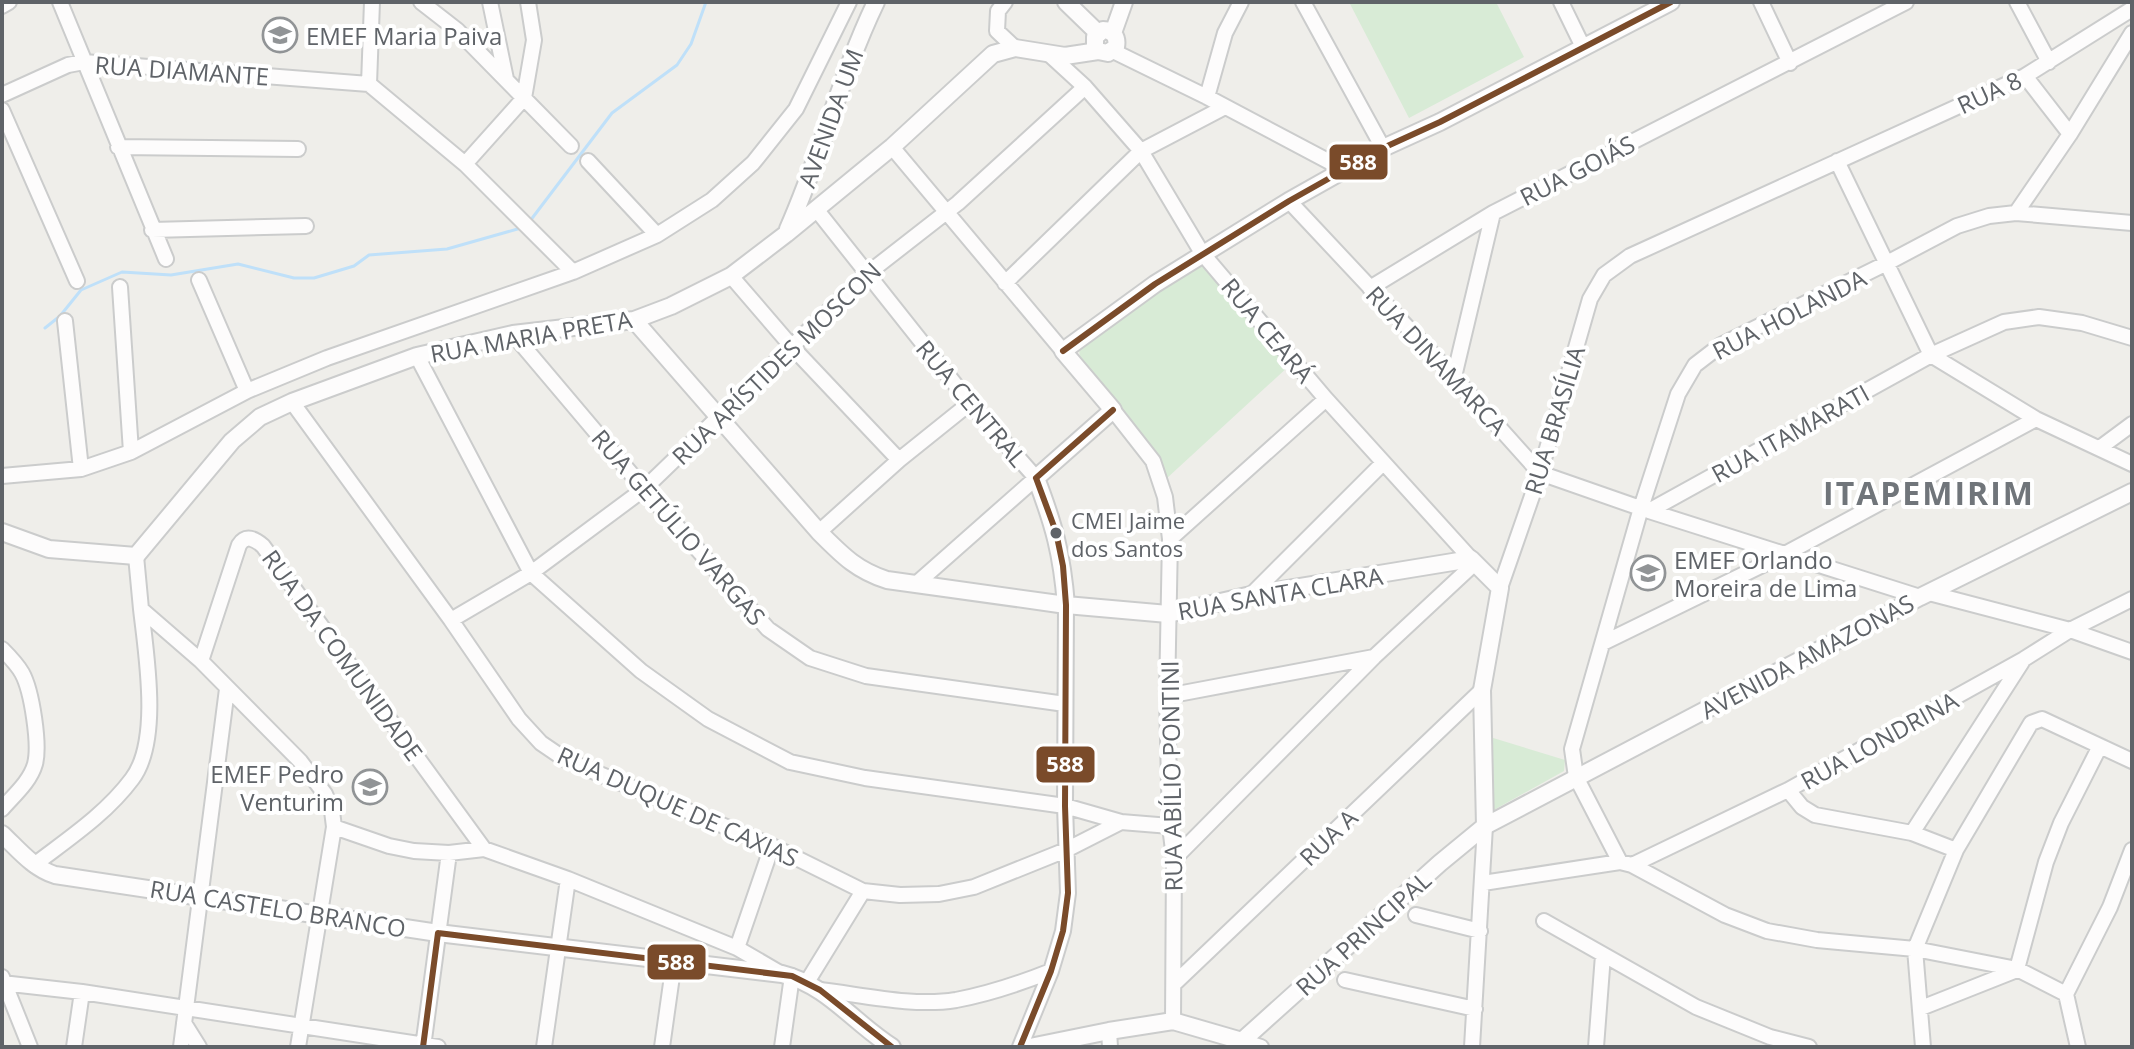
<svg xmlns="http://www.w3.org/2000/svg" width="2134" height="1049" font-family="'Open Sans',sans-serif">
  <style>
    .green { fill: #d8ebd6 }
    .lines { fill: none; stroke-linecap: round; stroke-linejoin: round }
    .stream { stroke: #bfe0f9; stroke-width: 3 }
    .minor-casing { stroke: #cbcccc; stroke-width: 18 }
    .tertiary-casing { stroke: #cbcccc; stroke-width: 20 }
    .minor { stroke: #fdfcfc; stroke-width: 14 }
    .tertiary { stroke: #fdfcfc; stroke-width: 16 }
    .bus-1-casing { stroke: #fff; stroke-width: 12 }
    .bus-1 { stroke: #7a4b2a; stroke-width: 6 }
    .bus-dot { fill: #5f6368; stroke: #fff; stroke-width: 3 }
    .labels { text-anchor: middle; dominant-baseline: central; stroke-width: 8; stroke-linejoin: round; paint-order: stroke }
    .bus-label { font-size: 22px; fill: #5f6368; stroke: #fff; text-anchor: start }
    .poi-label { font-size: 24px; fill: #5f6368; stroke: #fff; text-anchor: start }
    .street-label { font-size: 24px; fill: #5f6368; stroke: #fff }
    .district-label { font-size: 32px; font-weight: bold; letter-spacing: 2px; fill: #70757a; stroke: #fff }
    .line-badge { stroke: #fff; stroke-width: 3 }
    .badge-label { font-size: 22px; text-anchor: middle; font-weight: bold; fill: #fff }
  </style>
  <rect width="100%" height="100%" fill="#efeeea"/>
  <path class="green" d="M1349,2H1496L1524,57L1409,118Z
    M1201,265L1290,365L1166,479L1080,362L1079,346L1085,336Z
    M1490,737L1565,760L1564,771L1492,811Z"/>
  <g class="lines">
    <path class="stream" d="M530,221L612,113L677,65L691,44L706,2
      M45,328L60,316L81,290L122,272L171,275L238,264L294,278H314L354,266L369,255L447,249L521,228"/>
    <g class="minor-casing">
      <path id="minor" d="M60,2L166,259
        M372,2L369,84L465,164L573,272
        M421,2L457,30L571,146
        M490,2L506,79
        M1005,2L998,11L997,31L1015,48
        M1303,2L1383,148
        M1561,2L1583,47
        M1761,2L1790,63
        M2017,2L2049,62
        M2,6L9,2
        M1113,51L1207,97L1343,169
        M1049,54L1085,87L1141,151L1202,253L1326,399L1471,559
        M2025,76L2070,134
        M2,95L68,65L84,62L369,84
        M1207,97L1225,33L1241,2
        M2,110L77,281
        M118,147L298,149
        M892,147L1063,351
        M588,161L657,235
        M1837,161L1931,355L2036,419L2132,464
        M465,164L524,98L534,40L528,2
        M1289,201L1454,377L1540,473L1649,511L1920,597
        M816,209L970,403L1036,478L916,584
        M2016,213L2070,134L2132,33
        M152,230L306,226
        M731,276L793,348L899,460
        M199,280L247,391
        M1005,283L1141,151L1223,108
        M120,287L131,452
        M1370,288L1493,213L1906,2
        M65,321L81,469
        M513,334L644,489L768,629L810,658L866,676L1065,704
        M417,356L531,573L641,671L708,719L790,762L865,778L1065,806L1121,822L1170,826
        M1454,377L1493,213
        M292,402L451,620L519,719L541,743L566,760L772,846L863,891L900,895L939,894L974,887L1066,850L1121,822
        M1113,410L1153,461L1165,497L1170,539L1167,696L1170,826L1174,859L1173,1021
        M2101,447L2132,424
        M2,476L81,469L131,452L247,391L327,358L573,272L657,235L712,200L753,163L796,109L849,2
        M1649,511L1931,355L2004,322L2039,317L2082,323L2132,338
        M819,532L899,460L970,403
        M1170,539L1326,399
        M136,556L141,609L201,661L300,761L325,794L332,811L334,827L298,1047
        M1500,588L1540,473L1590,299L1604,275L1630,256L2025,76L2132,9
        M1929,593L2070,630L2132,652
        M1251,595L1383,463
        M451,620L531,573L644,489L867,274L958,203L1085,87
        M1603,643L1785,554L2036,419
        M2,649C9,656 17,664 22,673C32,691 40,745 35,764C30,782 13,796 2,809
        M201,661L239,545C246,534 255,539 263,546L484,849
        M1167,696L1374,657
        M1788,790L1802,807L1815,815L1912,833L1956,850
        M334,827L389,846L414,851L449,853L484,849L568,879L737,948L780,973
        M1912,833L2022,662
        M1174,859L1374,657L1475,563
        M1620,862L1576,777L1572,749L1641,508L1678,394L1695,365L1721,345L1887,263L1957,226L1989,216L2016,213L2132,223
        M34,865C68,839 106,814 132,779C161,741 146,654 141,609
        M1632,865L1788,790L2024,659L2070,630L2132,599
        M1483,883L1620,862L1632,865L1725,915L1767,931L1817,940L1915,949L2017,969L2066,994
        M1416,915L1480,931
        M1544,921L1696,1007L1770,1037L1809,1047
        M737,948L772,846
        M2017,969L2046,862L2061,823L2100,746
        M2,977L30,1047
        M1345,980L1475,1009
        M807,982L863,891
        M2,983L82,992L438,1047
        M1174,984L1482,690
        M820,990C863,995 913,1007 956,1000C988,994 1021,983 1051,971
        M1921,1008L2017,970
        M184,1023L199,1047
        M1109,1031L1110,1047
        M1242,1041L1261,1047
        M74,1047L82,992
        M181,1047L227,689
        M423,1047L449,853
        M544,1047L568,879
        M662,1047L674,962
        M782,1047L792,976
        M1020,1047L1051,971L1063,931L1068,893L1065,806L1066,605
        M1472,1047L1485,826
        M1596,1047L1603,955
        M1923,1047L1915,949L1956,850L2031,723L2042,719L2132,761
        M2078,1047L2066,994L2110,907L2132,850"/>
    </g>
    <g class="tertiary-casing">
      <path id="tertiary" d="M1066,2L1098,33
        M1113,33L1124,2
        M788,229C821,155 841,75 876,2
        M634,320L819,532C842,555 856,570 887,580L1066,605L1168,614L1251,595L1471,559L1500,588L1482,690L1485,826
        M2,532L49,549L136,556L232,441L260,417L292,402L417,356L513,334L634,320L671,306L731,276L786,234L892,147L993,54L1015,48L1065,56L1098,51L1108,53L1116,47C1118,37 1113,30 1103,30L1095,37V47L1098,51
        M1066,605C1062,554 1054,525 1036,478L1113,410L1063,351L1155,284L1289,201L1383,148L1440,122L1671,2
        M2,834C18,849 33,868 55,875L438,933L782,974C827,985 854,1023 892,1047
        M1030,1047L1109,1031L1173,1021L1242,1041L1440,863L1485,826L1920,597L2132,492"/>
    </g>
    <use href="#minor" class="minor"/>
    <use href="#tertiary" class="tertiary"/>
    <g class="bus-1-casing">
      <path id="bus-1" d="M1063,351L1155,284L1289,201L1383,148L1440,122L1671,2
        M1036,478L1113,410
        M438,933L792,976L820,990L892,1047
        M423,1047L438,933
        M1020,1047L1051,971L1063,931L1068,893L1065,806L1066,605L1063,566L1056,532L1036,478"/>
    </g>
    <use href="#bus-1" class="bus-1"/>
  </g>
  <defs>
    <g id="school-ring" transform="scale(1.8)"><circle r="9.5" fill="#fff" stroke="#919496" stroke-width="1.5"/><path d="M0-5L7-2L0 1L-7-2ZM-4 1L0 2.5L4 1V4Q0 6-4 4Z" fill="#919496"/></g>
  </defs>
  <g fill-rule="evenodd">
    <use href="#school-ring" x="280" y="35"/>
    <use href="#school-ring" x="1648" y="573"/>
    <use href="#school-ring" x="370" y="787"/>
  </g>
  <circle class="bus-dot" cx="1056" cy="533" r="7"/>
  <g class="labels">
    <g class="bus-label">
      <text x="1071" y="520">CMEI Jaime<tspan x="1071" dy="28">dos Santos</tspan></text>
    </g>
    <g class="poi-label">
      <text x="306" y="35">EMEF Maria Paiva</text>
      <text x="1674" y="559">EMEF Orlando<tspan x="1674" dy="28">Moreira de Lima</tspan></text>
      <text x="344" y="773" text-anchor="end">EMEF Pedro<tspan x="344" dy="28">Venturim</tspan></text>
    </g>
    <g class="street-label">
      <text transform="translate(182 70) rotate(4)">RUA DIAMANTE</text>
      <text transform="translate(1989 92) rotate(-25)">RUA 8</text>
      <text transform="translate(830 118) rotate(-70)">AVENIDA UM</text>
      <text transform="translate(1577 170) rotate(-27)">RUA GOIÁS</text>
      <text transform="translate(1789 314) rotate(-27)">RUA HOLANDA</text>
      <text transform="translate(1268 330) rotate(50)">RUA CEARÁ</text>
      <text transform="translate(531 336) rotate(-10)">RUA MARIA PRETA</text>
      <text transform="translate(1437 360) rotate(47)">RUA DINAMARCA</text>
      <text transform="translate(776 363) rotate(-44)">RUA ARÍSTIDES MOSCON</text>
      <text transform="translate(972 403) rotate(50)">RUA CENTRAL</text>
      <text transform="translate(1554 420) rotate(-73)">RUA BRASÍLIA</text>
      <text transform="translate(1790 433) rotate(-29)">RUA ITAMARATI</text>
      <text transform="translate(679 527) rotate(49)">RUA GETÚLIO VARGAS</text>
      <text transform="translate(1280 593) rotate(-10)">RUA SANTA CLARA</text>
      <text transform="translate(343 655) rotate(54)">RUA DA COMUNIDADE</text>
      <text transform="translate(1807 656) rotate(-28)">AVENIDA AMAZONAS</text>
      <text transform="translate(1879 740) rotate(-29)">RUA LONDRINA</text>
      <text transform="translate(1171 776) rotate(-91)">RUA ABÍLIO PONTINI</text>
      <text transform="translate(678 806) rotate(24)">RUA DUQUE DE CAXIAS</text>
      <text transform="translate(1328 837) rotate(-44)">RUA A</text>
      <text transform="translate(278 908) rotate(9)">RUA CASTELO BRANCO</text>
      <text transform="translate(1363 933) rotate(-42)">RUA PRINCIPAL</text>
    </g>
    <g class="district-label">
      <text x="1929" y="492">ITAPEMIRIM</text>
    </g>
  </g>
  <g class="line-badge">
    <rect x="1328" y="143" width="61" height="38" rx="8" fill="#7a4b2a"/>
    <rect x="1035" y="745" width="61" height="39" rx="8" fill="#7a4b2a"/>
    <rect x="646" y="943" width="61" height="38" rx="8" fill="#7a4b2a"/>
  </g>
  <g class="badge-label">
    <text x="1358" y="170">588</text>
    <text x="1065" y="772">588</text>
    <text x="676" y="970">588</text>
  </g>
  <rect width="2134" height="1049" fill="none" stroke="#5f6368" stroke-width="8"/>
</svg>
